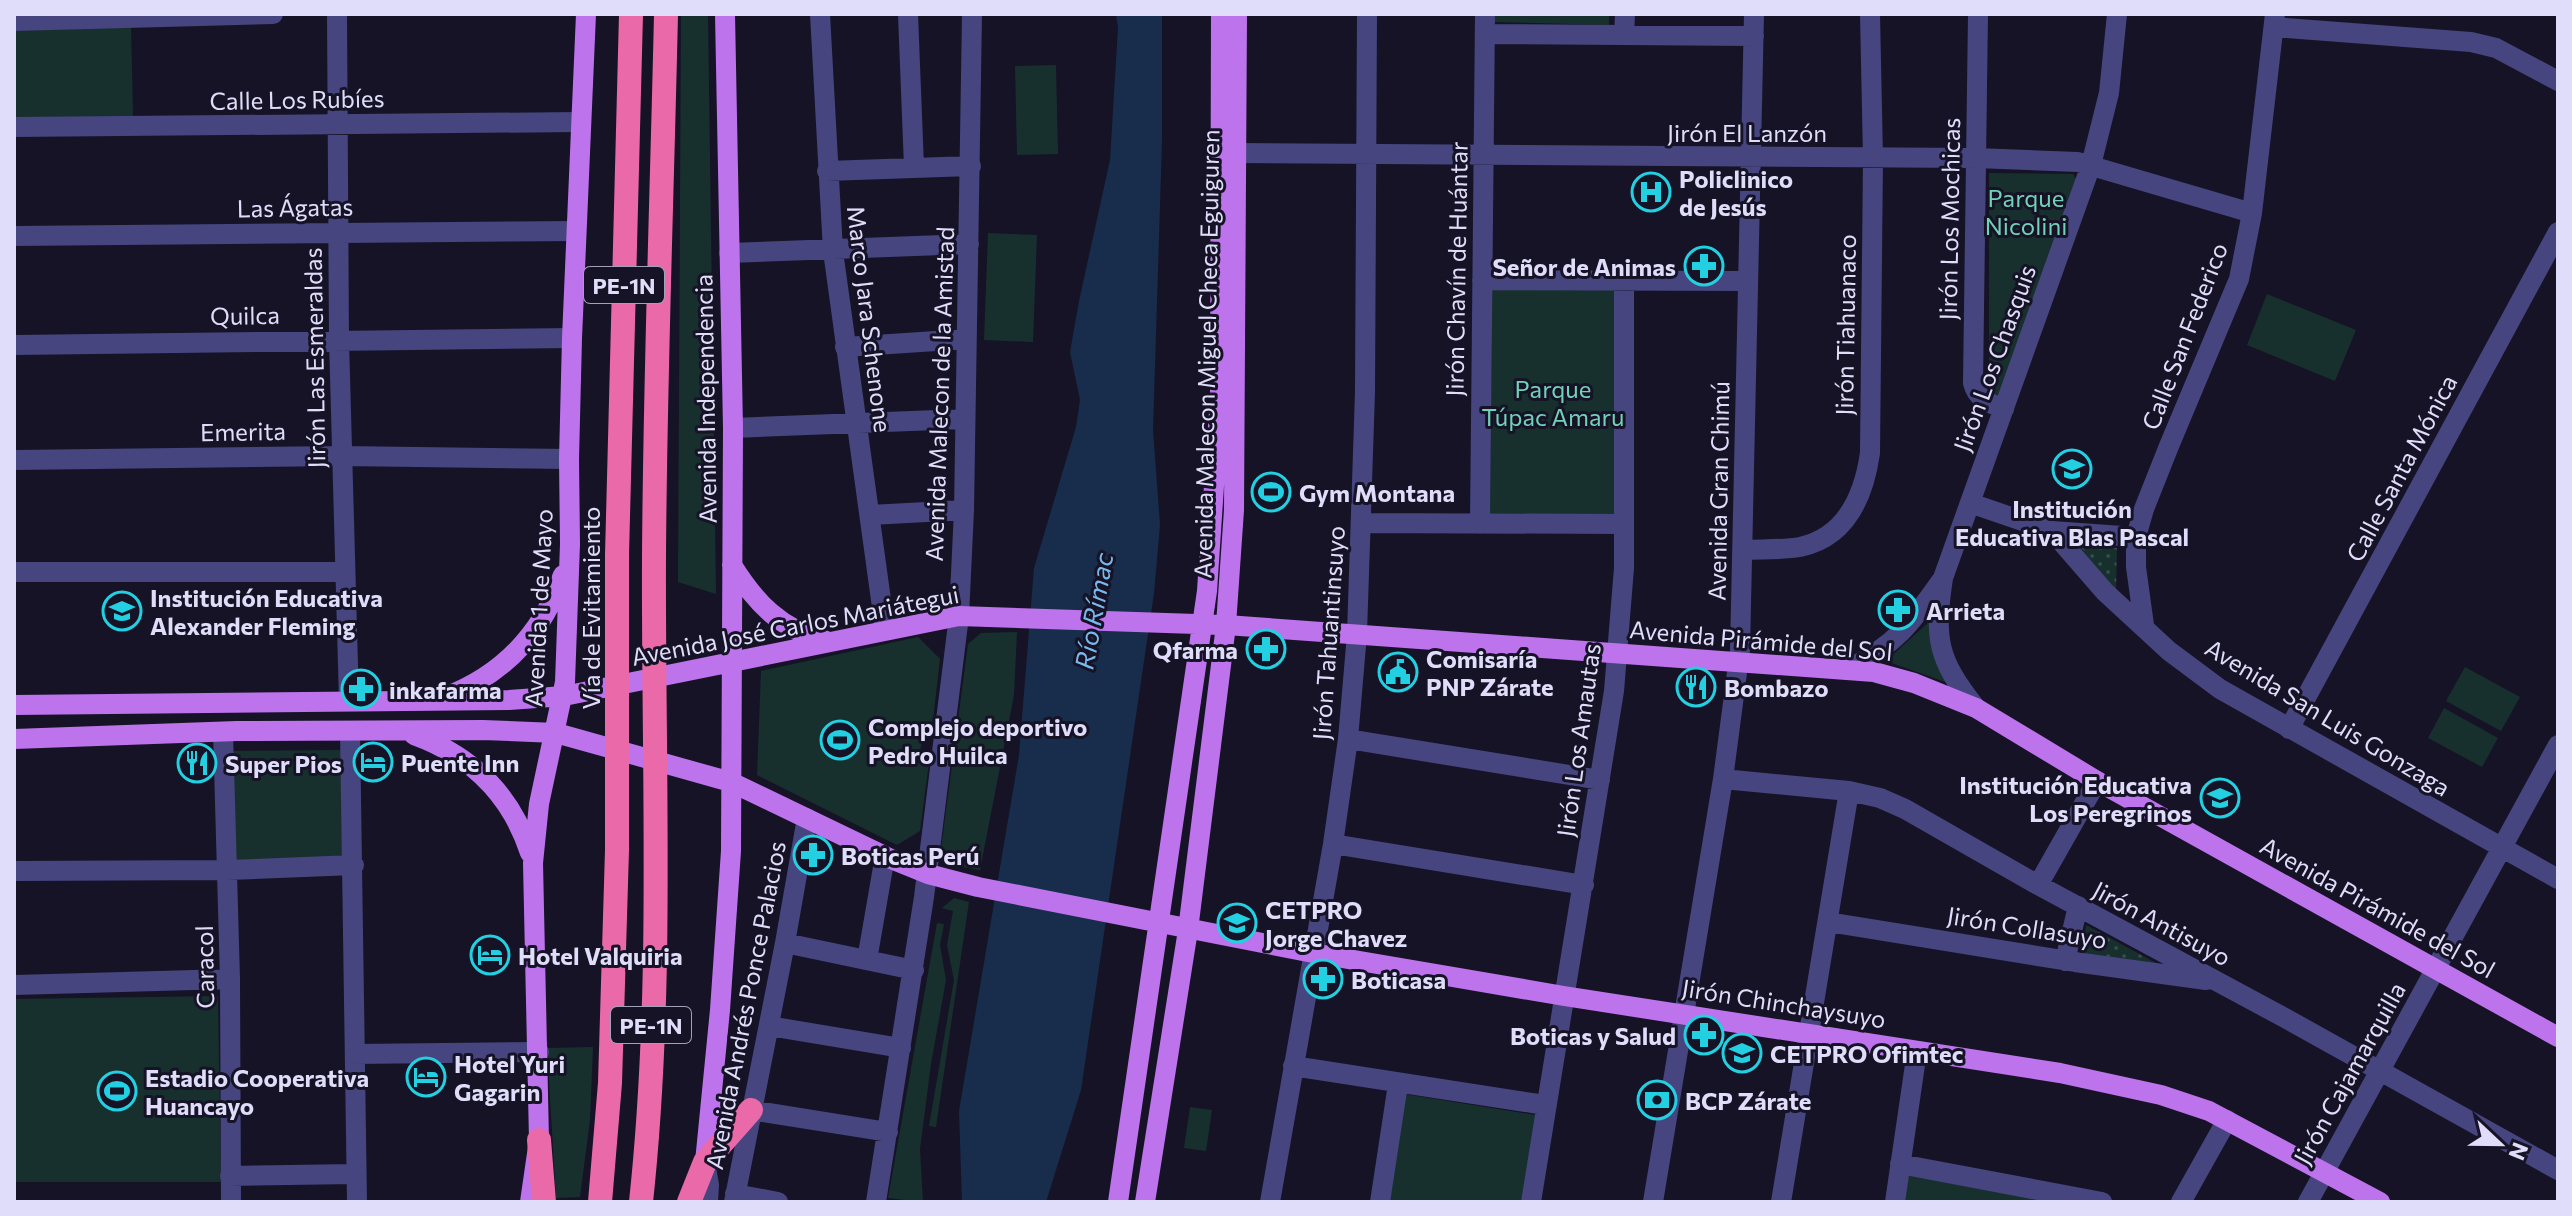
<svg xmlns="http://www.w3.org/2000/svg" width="2572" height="1216" font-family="Commissioner,sans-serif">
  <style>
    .green { fill: #17302e }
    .garden { fill: url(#garden-dots) }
    .water { fill: #182d4b }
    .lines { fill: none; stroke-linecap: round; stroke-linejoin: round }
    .minor { stroke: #46457f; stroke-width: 20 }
    .major { stroke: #bd73ec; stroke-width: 20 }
    .highway { stroke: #ea69a8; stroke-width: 24 }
    .labels { text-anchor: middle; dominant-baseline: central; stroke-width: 6; stroke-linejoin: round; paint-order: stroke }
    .shield { fill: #161326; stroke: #a3a0ba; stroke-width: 2 }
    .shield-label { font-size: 22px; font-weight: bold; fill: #e0ddfa }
    .street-label { font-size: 24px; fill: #e0ddfa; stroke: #161326 }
    .poi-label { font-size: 24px; font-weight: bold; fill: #e0ddfa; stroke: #161326; text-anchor: start }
    .park-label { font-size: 24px; fill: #72d2b9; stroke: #161326 }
    .water-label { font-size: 26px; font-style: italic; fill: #79b8ed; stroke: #161326 }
  </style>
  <defs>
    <pattern id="garden-dots" width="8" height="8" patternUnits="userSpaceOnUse" patternTransform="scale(2)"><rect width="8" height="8" fill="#17302e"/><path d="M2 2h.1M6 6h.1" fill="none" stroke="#384e4d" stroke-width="1.8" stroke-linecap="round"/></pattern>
  </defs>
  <rect width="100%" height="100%" fill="#161326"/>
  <path class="green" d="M681,14H708L716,594L678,582Z
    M1494,14H1609V25L1494,22Z
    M131,26L133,117L14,121V30Z
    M1056,65L1058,154L1017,155L1015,66Z
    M1989,173L2073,174L2076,179L2001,391L1997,396L1991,394L1989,387Z
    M988,233L1037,235L1033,342L984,340Z
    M1492,287H1616L1614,517L1490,516Z
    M2267,294L2356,330L2335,381L2247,345Z
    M1931,620L1948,683L1886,661Z
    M1017,632L1014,695L980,870L944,864L940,856L968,644L981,633Z
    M918,637L940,659L932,729L923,736L920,752L929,763L920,831L897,845L757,775L761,671Z
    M2465,667L2520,697L2501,731L2446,701Z
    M2444,708L2498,738L2482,767L2428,738Z
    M344,750L347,863L231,866L230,751Z
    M954,898L969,902L936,1127L929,1126L954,980L947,945L953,911L942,908Z
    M937,923L944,924L940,945L946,980L931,1064L920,1149L923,1202L888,1198Z
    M218,996L221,1182H14V999Z
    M593,1047L590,1120L580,1197L556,1198L547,1048Z
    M1404,1094L1536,1115L1521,1202H1388Z
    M1190,1107L1212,1110L1206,1151L1184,1148Z
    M1909,1173L2073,1202H1905Z"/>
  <path class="garden" d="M2072,546L2117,548L2116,592Z
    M2086,925L2165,968L2082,955Z"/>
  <path class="water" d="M1116,14H1162V141L1153,430L1160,525L1154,593L1081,1090L1046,1202H962L959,1111L1019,755L1034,568L1076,427L1080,400L1070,352L1079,301L1110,160L1118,28Z"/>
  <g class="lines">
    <path class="minor" d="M337,14L339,340L349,701
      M820,14L833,251L885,629
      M908,14L914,167
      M1978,14L1973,383C1977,399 1989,403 2004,409
      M14,21L273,14
      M2274,27L2471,42L2496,48L2558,81
      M1485,34L1754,36
      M1624,35L1625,14
      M14,127L580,122
      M1235,153L1976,158L2078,162L2252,213
      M827,171L971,166
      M14,236L576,231
      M729,253L969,244
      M1482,280L1748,281
      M14,345L572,338
      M845,347L966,339
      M733,428L963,419
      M14,460L342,456L569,459
      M1970,503L2052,531L2105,592L2169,651L2220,689L2558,879
      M870,515L964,510
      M1361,523L1624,524
      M1480,524L1485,14
      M2052,531L2136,537
      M1743,550C1762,549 1782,550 1800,547C1847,537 1864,495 1870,453L1873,158L1870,14
      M14,572H345
      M2144,625L2136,567V537L2144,509L2169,446L2239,279L2252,213L2275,14
      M1847,670C1896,644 1910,625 1941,581
      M1976,708C1937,659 1934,639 1943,578L2091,165L2109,93L2117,14
      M2289,729L2558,232
      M350,731L357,1202
      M223,732L230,979L231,1202
      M1348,739L1600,780
      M1723,779L1849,791L1880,798L1905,809L2038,885L2285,1018L2558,1170
      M1333,844L1584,885
      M14,871L228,870L354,865
      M2038,885L2097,781
      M1828,922L2075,962L2206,980
      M785,943L914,970
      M867,960L885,856
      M2065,961L2078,906
      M14,985L230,979
      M769,1026L901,1048
      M355,1054L539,1052
      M1293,1066L1545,1105
      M751,1110L888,1132
      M705,1162L709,1185L708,1202
      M1900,1164L2102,1202
      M230,1176L356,1174
      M735,1194L778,1202
      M734,1202L785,943L807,818
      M876,1202L924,897L959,616L964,510L972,14
      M1270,1202L1333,844L1348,739L1357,634L1365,392L1367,14
      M1380,1202L1398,1084
      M1531,1202L1614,691L1624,568V281
      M1653,1202L1723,779L1740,650L1754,14
      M1781,1202L1849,791
      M1895,1202L1917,1051
      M2181,1202L2227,1120
      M2308,1202L2558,745"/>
    <path class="major" d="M732,565C755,602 781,630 824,640
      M445,697C503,675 542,633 563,575
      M14,705L509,700L564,696L959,616L1226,625L1874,672L1914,683L1976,708L2097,781L2558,1037
      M414,735C472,756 511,794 530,853
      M14,739L237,731L483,730L556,733L731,782L891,859L928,874L978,887L1313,953L1564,996L2060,1073L2161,1095L2209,1111L2380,1202
      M705,1162L720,1010L731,851L733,428L725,14
      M530,1202L539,1140L533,863L539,804L565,682L570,544L569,459L572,338L586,14
      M1118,1202L1207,591L1220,396L1221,14
      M1145,1202L1188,930L1226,625L1234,510L1237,14"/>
    <path class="highway" d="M539,1140L544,1202
      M600,1202L610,1083L617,850V555L631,14
      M641,1202C664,988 653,772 654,557C655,376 662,195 666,14
      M689,1202L705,1162L751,1110"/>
  </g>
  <defs>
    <g id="hospital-ring" transform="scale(2)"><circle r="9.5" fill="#161326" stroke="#23d0e1" stroke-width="1.5"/><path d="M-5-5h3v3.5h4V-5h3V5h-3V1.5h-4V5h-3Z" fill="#23d0e1"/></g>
    <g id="pharmacy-ring" transform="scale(2)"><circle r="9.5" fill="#161326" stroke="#23d0e1" stroke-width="1.5"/><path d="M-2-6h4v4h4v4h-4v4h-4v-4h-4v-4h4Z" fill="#23d0e1"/></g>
    <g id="school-ring" transform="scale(2)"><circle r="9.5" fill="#161326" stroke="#23d0e1" stroke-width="1.5"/><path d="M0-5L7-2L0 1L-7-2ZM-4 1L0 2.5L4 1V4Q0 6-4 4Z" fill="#23d0e1"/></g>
    <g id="stadium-ring" transform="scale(2)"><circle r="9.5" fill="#161326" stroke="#23d0e1" stroke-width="1.5"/><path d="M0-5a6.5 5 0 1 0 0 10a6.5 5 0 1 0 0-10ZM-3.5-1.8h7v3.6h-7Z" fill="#23d0e1"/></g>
    <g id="civic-ring" transform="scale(2)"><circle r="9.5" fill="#161326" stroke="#23d0e1" stroke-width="1.5"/><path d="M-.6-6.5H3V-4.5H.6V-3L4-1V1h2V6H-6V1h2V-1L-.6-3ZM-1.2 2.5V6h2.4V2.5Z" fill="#23d0e1"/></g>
    <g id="restaurant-ring" transform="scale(2)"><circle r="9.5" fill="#161326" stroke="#23d0e1" stroke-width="1.5"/><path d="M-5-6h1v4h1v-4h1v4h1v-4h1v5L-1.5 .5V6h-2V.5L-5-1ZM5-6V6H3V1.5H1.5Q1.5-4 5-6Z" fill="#23d0e1"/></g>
    <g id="hotel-ring" transform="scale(2)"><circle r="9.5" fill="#161326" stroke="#23d0e1" stroke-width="1.5"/><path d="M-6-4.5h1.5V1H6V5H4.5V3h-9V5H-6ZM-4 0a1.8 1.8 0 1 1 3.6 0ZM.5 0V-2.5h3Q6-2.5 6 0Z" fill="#23d0e1"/></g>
    <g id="university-ring" transform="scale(2)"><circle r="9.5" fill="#161326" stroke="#23d0e1" stroke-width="1.5"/><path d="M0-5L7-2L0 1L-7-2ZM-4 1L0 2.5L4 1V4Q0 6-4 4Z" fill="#23d0e1"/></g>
    <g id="bank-ring" transform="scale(2)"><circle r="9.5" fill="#161326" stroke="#23d0e1" stroke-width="1.5"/><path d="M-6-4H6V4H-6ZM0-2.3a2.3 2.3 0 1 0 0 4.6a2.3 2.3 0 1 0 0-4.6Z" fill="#23d0e1"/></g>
  </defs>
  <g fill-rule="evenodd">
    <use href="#hospital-ring" x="1651" y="192"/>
    <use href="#pharmacy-ring" x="1704" y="266"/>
    <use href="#school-ring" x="2072" y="469"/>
    <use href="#stadium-ring" x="1271" y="492"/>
    <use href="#pharmacy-ring" x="1898" y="610"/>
    <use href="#school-ring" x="122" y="611"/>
    <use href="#pharmacy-ring" x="1266" y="649"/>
    <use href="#civic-ring" x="1398" y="672"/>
    <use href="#restaurant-ring" x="1696" y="687"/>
    <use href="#pharmacy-ring" x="361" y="689"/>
    <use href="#stadium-ring" x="840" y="740"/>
    <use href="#hotel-ring" x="373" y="762"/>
    <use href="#restaurant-ring" x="197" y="763"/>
    <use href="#school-ring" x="2220" y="798"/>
    <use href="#pharmacy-ring" x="813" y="855"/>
    <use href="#university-ring" x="1237" y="923"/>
    <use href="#hotel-ring" x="490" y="955"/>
    <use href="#pharmacy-ring" x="1323" y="979"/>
    <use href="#pharmacy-ring" x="1704" y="1035"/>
    <use href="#university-ring" x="1742" y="1053"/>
    <use href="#hotel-ring" x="426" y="1077"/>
    <use href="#stadium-ring" x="117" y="1091"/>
    <use href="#bank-ring" x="1657" y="1100"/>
  </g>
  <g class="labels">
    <g class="shield">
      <rect x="584" y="267" width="80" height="36" rx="6"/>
      <rect x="611" y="1007" width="80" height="36" rx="6"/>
    </g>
    <g class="shield-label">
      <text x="624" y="285">PE-1N</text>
      <text x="651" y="1025">PE-1N</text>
    </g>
    <g class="street-label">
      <text transform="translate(297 99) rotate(-1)">Calle Los Rubíes</text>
      <text x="1747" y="132">Jirón El Lanzón</text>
      <text transform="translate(295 207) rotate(-1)">Las Ágatas</text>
      <text transform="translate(1949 219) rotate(-89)">Jirón Los Mochicas</text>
      <text transform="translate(1456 269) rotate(-89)">Jirón Chavín de Huántar</text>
      <text transform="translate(245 315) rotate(-1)">Quilca</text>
      <text transform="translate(870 319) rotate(83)">Marco Jara Schenone</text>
      <text transform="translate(1845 325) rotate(-89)">Jirón Tiahuanaco</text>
      <text transform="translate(2184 336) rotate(-69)">Calle San Federico</text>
      <text transform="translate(1206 354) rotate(-89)">Avenida Malecon Miguel Checa Eguiguren</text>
      <text transform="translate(314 358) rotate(-91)">Jirón Las Esmeraldas</text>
      <text transform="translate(1994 358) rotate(-70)">Jirón Los Chasquis</text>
      <text transform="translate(939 394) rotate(-88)">Avenida Malecon de la Amistad</text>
      <text transform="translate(705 399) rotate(-91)">Avenida Independencia</text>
      <text transform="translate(243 431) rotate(-1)">Emerita</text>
      <text transform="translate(2401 468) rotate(-62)">Calle Santa Mónica</text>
      <text transform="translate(1718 491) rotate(-89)">Avenida Gran Chimú</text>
      <text transform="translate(538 608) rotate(-87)">Avenida 1 de Mayo</text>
      <text transform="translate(590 608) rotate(-90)">Vía de Evitamiento</text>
      <text transform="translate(795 625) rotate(-11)">Avenida José Carlos Mariátegui</text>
      <text transform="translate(1328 633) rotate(-86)">Jirón Tahuantinsuyo</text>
      <text transform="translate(1761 640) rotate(5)">Avenida Pirámide del Sol</text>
      <text transform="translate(2328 717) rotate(31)">Avenida San Luis Gonzaga</text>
      <text transform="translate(1578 740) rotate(-82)">Jirón Los Amautas</text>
      <text transform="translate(2378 907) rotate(29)">Avenida Pirámide del Sol</text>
      <text transform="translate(2162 923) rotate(28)">Jirón Antisuyo</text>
      <text transform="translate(2027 927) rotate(9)">Jirón Collasuyo</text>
      <text transform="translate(204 967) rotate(-91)">Caracol</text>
      <text transform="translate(1784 1003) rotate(9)">Jirón Chinchaysuyo</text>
      <text transform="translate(745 1005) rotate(-79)">Avenida Andrés Ponce Palacios</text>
      <text transform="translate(2349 1073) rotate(-61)">Jirón Cajamarquilla</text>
    </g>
    <g class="poi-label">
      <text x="1679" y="178">Policlinico<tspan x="1679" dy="28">de Jesús</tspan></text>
      <text x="1676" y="266" text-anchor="end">Señor de Animas</text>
      <text x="1299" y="492">Gym Montana</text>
      <text x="2072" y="508" text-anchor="middle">Institución<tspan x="2072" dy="28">Educativa Blas Pascal</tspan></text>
      <text x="150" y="597">Institución Educativa<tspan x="150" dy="28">Alexander Fleming</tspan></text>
      <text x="1926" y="610">Arrieta</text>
      <text x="1238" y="649" text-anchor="end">Qfarma</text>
      <text x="1426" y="658">Comisaría<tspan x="1426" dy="28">PNP Zárate</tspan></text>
      <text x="1724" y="687">Bombazo</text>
      <text x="389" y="689">inkafarma</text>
      <text x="868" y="726">Complejo deportivo<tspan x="868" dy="28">Pedro Huilca</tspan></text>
      <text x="401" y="762">Puente Inn</text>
      <text x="225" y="763">Super Pios</text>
      <text x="2192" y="784" text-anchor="end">Institución Educativa<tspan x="2192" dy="28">Los Peregrinos</tspan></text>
      <text x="841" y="855">Boticas Perú</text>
      <text x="1265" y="909">CETPRO<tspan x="1265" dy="28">Jorge Chavez</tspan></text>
      <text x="518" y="955">Hotel Valquiria</text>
      <text x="1351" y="979">Boticasa</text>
      <text x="1676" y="1035" text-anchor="end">Boticas y Salud</text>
      <text x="1770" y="1053">CETPRO Ofimtec</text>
      <text x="454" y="1063">Hotel Yuri<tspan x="454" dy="28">Gagarin</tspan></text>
      <text x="145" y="1077">Estadio Cooperativa<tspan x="145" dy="28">Huancayo</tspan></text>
      <text x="1685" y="1100">BCP Zárate</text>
    </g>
    <g class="park-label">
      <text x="2026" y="197">Parque<tspan x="2026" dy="28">Nicolini</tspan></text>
      <text x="1553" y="388">Parque<tspan x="1553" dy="28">Túpac Amaru</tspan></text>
    </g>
    <g class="water-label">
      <text transform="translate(1093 611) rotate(-80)">Río Rímac</text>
    </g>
  </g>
  <rect width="2572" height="1216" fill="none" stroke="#e0ddfa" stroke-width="32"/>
  <g transform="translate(2500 1144) rotate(112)" stroke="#161326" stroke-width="6" paint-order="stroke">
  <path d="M0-6L14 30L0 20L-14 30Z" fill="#e0ddfa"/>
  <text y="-12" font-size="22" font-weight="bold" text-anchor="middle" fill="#e0ddfa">N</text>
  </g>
</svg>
